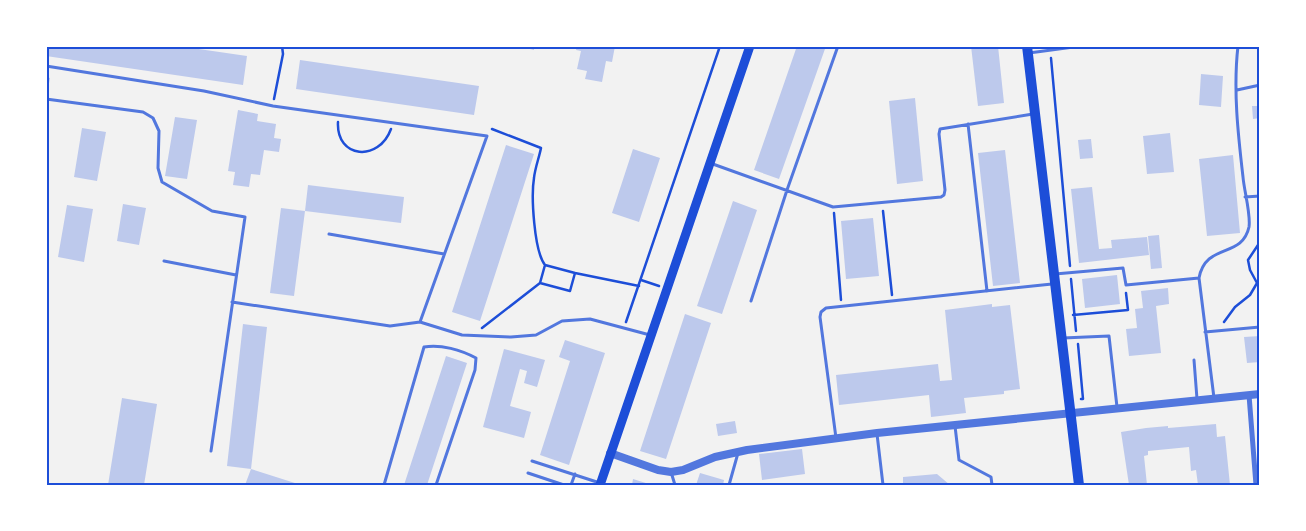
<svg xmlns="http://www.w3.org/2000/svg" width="1306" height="531" font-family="'Fira Sans Condensed',sans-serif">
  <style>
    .building { fill: #bdc9ec }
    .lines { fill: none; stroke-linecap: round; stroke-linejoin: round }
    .path { stroke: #1d4ed8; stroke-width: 2.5 }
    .service { stroke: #5277de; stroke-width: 3 }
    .minor { stroke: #5277de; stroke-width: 5 }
    .tertiary { stroke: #5277de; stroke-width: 8 }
    .secondary { stroke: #1d4ed8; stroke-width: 9 }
    .primary { stroke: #1d4ed8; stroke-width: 10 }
    .neatline { fill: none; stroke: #1d4ed8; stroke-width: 2 }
  </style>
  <rect width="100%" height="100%" fill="#f2f2f2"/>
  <path class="building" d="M46,46H178L247,56L243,85L46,56Z
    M518,46H534V50Z
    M577,46H615L612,62L606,61L602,82L585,79L587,71L577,69L581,51L576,50Z
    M797,46H826L779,179L754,170Z
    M971,46H998L1004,103L978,106Z
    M300,60L479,86L474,115L296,89Z
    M1201,74L1223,76L1221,107L1199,105Z
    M46,77L50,78L48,89L46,88Z
    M915,98L923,181L897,184L889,101Z
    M1252,106H1260V118L1253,119Z
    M238,110L258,114L257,121L276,124L274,138L281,139L279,152L264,150L260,175L251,174L249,187L233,185L235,172L228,171Z
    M175,117L197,120L187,179L165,176Z
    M82,128L106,132L97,181L74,177Z
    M1170,133L1174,172L1147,174L1143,136Z
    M1091,139L1093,158L1080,159L1078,140Z
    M506,145L534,154L480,321L452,312Z
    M633,149L660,158L639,222L612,213Z
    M1005,150L1020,283L993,286L978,153Z
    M1233,155L1240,233L1207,236L1199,159Z
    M308,185L404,197L401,223L305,211Z
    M1092,187L1099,249L1112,248L1111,240L1147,237L1149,255L1079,263L1071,189Z
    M733,201L757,210L722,314L697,306Z
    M123,204L146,208L139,245L117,241Z
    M67,205L93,209L84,262L58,257Z
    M281,208L305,211L294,296L270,293Z
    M873,218L879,276L846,279L841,221Z
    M1159,235L1162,268L1151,269L1148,236Z
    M1117,275L1120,304L1085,308L1082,279Z
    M1168,288L1169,304L1156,306L1161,353L1129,356L1126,329L1137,328L1135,309L1143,308L1141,291Z
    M992,304V307L1010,305L1020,389L1004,391V394L964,398L966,413L931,417L929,395L839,405L836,375L938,364L940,381L952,380L945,310Z
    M685,314L711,323L666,459L640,451Z
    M243,324L267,327L251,469L227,466Z
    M1260,336V362L1247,363L1244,337Z
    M565,340L605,353L569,465L540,455L570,361L559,357Z
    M504,349L545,360L537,387L524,383L527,371L520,369L510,406L531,412L524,438L483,427Z
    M446,356L467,363L427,485H404Z
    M122,398L157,404L144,485H108Z
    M735,421L737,433L718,436L716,424Z
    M1216,424L1217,437L1225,436L1230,485H1198L1196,470L1191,471L1189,447L1148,451V455L1144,456L1147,485H1129L1121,432L1146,428L1168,426V428Z
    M802,449L805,474L762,480L759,454Z
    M251,469L298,484V485H245Z
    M700,473L724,480L723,485H696Z
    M937,474L950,485H903V477Z
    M633,479L649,484V485H632Z"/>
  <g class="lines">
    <path class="path" d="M1051,58L1070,266
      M274,99L283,54L282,46
      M338,122C336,159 379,162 391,129
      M492,129L541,148C539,158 535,168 534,178C531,196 534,251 545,265
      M883,211L892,295
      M834,213L841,300
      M575,273L639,286
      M1071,279L1076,331
      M641,280L659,286
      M1257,283L1250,270L1248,260L1260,242
      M1073,315L1128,310L1126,293
      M626,322L720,46
      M1224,322L1235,307L1250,295L1260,278
      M482,328L540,283L545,265L575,273L570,291L540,283
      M1078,344L1083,399H1081"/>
    <path class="service" d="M1029,53L1081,46
      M46,66L204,91L273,106L487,136L420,322
      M1237,90L1260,85
      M46,99L143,112L153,118L159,131L158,168L162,182L212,211L245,217L211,451
      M968,124L987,291
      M710,163L833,207L941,197L944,195L945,190L939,134L940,129L1033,114
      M1245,197L1260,196
      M329,234L444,254
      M164,261L236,275
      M1055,274L1123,268L1126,285L1199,278
      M751,301L787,190L838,46
      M232,302L390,326L420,322L462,335L511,337L536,335L562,321L590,319L650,335
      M1205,332L1260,327
      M1063,338L1109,336L1117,407
      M1194,360L1197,399
      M1214,398L1199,278C1206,242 1242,259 1249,227C1251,215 1244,190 1243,177C1238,134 1233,89 1238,46
      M955,426L959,460L991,477L992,485
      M877,434L883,485
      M836,438L820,317L821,312L826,308L1052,284
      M532,461L600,483
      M671,472L675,485
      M528,473L564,485
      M384,485L424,347C441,344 461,350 476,358L475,370L436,485
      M571,485L575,474
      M729,485L738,453"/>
    <path class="minor" d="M1249,395L1256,485"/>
    <path class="tertiary" d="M610,453L658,470L671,472L683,470L715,457L747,450L877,433L1260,394"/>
    <path class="secondary" d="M600,485L750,46"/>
    <path class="primary" d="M1027,46L1079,485"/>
  </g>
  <rect width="1306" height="531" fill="none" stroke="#ffffff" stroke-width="95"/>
  <rect x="48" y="48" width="1210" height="436" class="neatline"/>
</svg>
